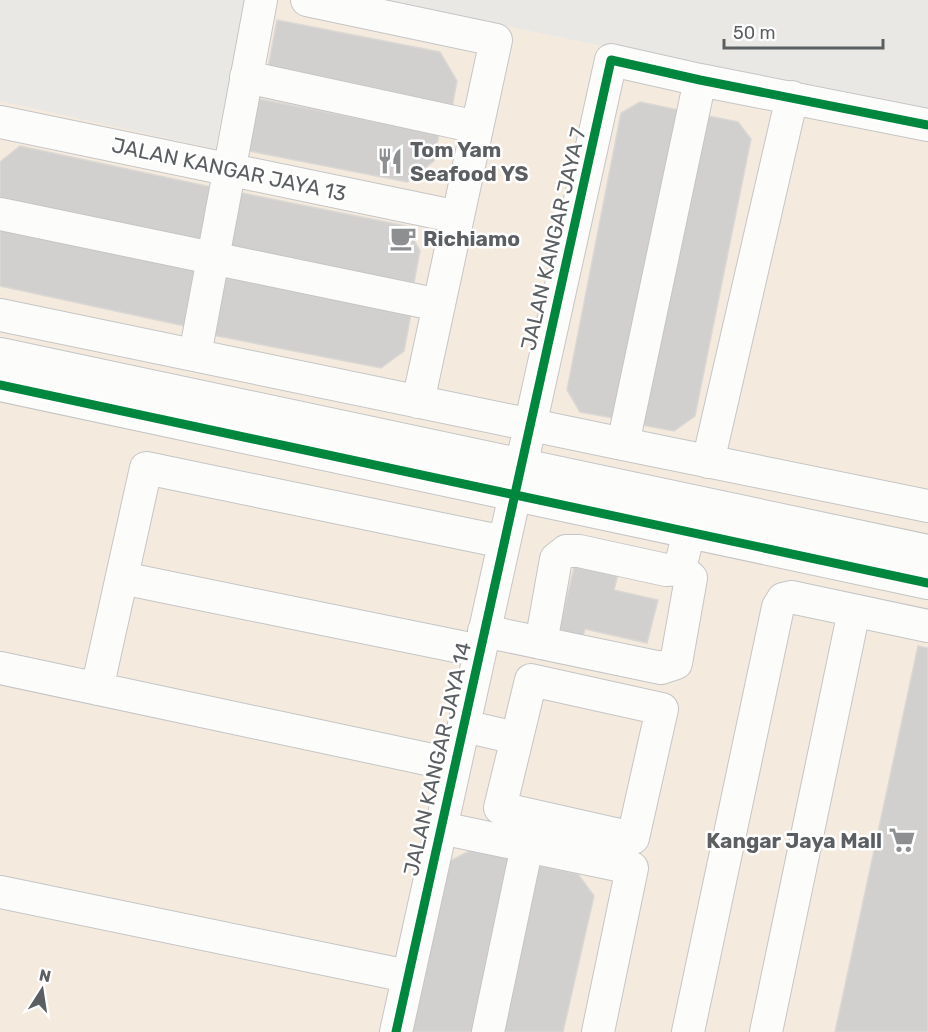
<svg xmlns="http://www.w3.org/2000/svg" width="928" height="1032" font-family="Rubik,sans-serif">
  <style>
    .commercial { fill: #f4ebde }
    .building { fill: #d2d0ce; stroke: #dad7d4; stroke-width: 1.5 }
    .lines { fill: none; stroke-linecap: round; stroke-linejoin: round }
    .minor-casing { stroke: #c6c5c6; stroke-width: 34 }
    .minor { stroke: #fcfcfb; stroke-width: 32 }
    .cycleway-casing { stroke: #fff; stroke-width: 13 }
    .cycleway { stroke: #00873e; stroke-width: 9 }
    .labels { text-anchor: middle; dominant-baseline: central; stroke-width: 5; stroke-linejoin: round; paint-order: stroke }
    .poi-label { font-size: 21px; font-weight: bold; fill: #5b5f62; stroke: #fff; text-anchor: start }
    .street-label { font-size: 21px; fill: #5b5f62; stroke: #fff }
  </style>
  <rect width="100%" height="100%" fill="#eae8e5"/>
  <path class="commercial" d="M246,0H384L928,115V1032H0V101L215,149Z"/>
  <path class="building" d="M277,20L440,52L457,81L452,108L267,73Z
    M254,98L439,134L434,161L407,182L244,150Z
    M640,102L679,110L618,419L580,412L567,390L621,113Z
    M698,114L738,122L751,139L695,416L674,431L636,424Z
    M20,146L216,188L204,247L0,203V162Z
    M237,192L406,226L420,251L413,288L226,250Z
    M0,225L198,267L185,326L0,286Z
    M224,277L411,314L404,351L381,368L212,335Z
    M575,564L618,574L614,590L658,600L647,643L585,629L582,640L558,634Z
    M918,646L928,648V1032H835Z
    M473,849L518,859L479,1032H411L450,861Z
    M532,864L578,874L594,896L563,1032H494Z"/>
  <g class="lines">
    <g class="minor-casing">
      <path id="minor" d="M307,0L496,40L418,402
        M246,77L477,127
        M0,122L458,217
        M0,214L439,305
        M0,315L623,444L928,506
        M0,354L928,551
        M195,355L261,0
        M0,385L928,583
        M623,444L700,80
        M708,462L792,97
        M122,578L480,651
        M484,631L661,668L676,663L691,578L680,568L689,532
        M541,643L556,559L566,551H579L666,570L681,569
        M0,668L455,765
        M531,680L662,709L633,838L500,808Z
        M97,689L146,468L504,542
        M464,726L516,738
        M441,828L632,868L598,1032
        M0,892L407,976
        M396,1032L611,60L700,80L928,125
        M488,1032L527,846
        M688,1032L778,607L783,599L791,597L928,626
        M766,1032L854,611"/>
    </g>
    <use href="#minor" class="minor"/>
    <g class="cycleway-casing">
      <path id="cycleway" d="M0,385L928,583
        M396,1032L611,60L700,80L928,125"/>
    </g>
    <use href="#cycleway" class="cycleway"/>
  </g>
  <defs>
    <g id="restaurant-bare" transform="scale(2.07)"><path d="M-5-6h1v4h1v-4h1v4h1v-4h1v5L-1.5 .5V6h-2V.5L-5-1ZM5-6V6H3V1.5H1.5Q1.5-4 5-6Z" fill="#8d8f90" stroke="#fff" stroke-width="2.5" paint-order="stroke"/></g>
    <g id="cafe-bare" transform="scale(2.07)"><path d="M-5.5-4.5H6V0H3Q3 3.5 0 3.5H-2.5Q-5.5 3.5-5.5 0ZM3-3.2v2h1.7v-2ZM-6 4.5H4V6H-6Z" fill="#8d8f90" stroke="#fff" stroke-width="2.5" paint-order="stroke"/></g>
    <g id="supermarket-bare" transform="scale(2.07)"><path d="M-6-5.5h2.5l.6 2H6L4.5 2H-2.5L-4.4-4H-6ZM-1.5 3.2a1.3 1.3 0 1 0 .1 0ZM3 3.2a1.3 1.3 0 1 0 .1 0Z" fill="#8d8f90" stroke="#fff" stroke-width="2.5" paint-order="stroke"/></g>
  </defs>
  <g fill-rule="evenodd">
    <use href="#restaurant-bare" x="390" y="161"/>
    <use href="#cafe-bare" x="403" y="238"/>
    <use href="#supermarket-bare" x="902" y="840"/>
  </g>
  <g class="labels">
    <g class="poi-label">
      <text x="410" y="149">Tom Yam<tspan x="410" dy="24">Seafood YS</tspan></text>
      <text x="423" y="238">Richiamo</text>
      <text x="882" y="840" text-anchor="end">Kangar Jaya Mall</text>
    </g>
    <g class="street-label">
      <text transform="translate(229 169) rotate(12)">JALAN KANGAR JAYA 13</text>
      <text transform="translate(553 239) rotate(-77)">JALAN KANGAR JAYA 7</text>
      <text transform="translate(437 759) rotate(-77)">JALAN KANGAR JAYA 14</text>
    </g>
  </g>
  <g transform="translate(42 990) rotate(12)" stroke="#ffffff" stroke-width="4.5" paint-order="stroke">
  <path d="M0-4.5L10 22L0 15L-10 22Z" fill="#5b5f62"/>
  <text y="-9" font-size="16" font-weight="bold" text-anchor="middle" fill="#5b5f62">N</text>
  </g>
  <path d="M724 39v9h159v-9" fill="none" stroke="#5b5f62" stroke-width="3"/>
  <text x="733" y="39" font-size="18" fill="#5b5f62" stroke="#ffffff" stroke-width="4.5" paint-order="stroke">50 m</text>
</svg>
